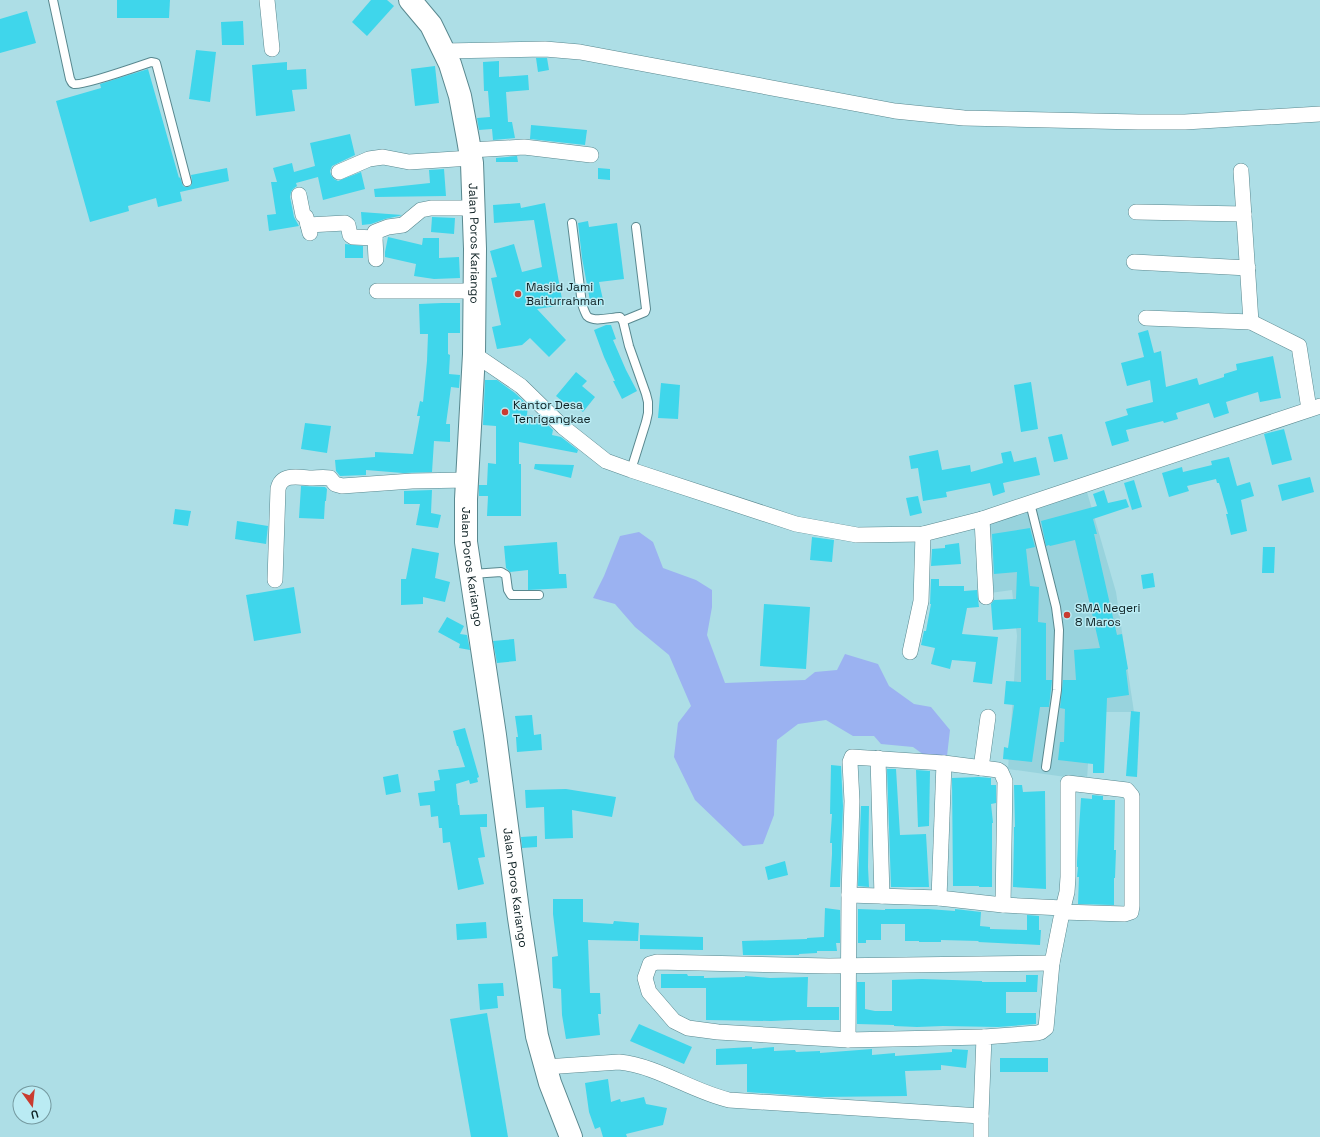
<svg xmlns="http://www.w3.org/2000/svg" width="1320" height="1137" font-family="'Space Grotesk',sans-serif">
<style>
.built{fill:#98d3dd}
.water{fill:#9bb2f1}
.building{fill:#3fd6eb}
.lines{fill:none;stroke-linecap:round;stroke-linejoin:round}
.service-casing{stroke:#59888f;stroke-width:10}
.minor-casing{stroke:#59888f;stroke-width:16}
.secondary-casing{stroke:#59888f;stroke-width:24}
.service{stroke:#fff;stroke-width:8}
.minor{stroke:#fff;stroke-width:15}
.secondary{stroke:#fff;stroke-width:22}
.poi-dot{fill:#c93c31;stroke:#baebf3;stroke-width:1.5}
.labels{text-anchor:middle;stroke-width:3;stroke-linejoin:round;paint-order:stroke}
.street-label{font-size:12px;fill:#0d2023;stroke:#baebf3}
.poi-label{font-size:12px;fill:#0d2023;stroke:#baebf3;text-anchor:start}
</style>
<rect width="100%" height="100%" fill="#addee6"/>
<path class="built" d="M 1087,492 L 1116,592 L 1134,712 L 1091,712 L 1087,780 L 1008,769 L 1017,636 L 1012,590 L 990,593 L 987,522 Z"/>
<path class="water" d="M 639,532 L 653,542 L 663,568 L 696,580 L 712,590 L 712,607 L 707,635 L 725,683 L 805,680 L 815,672 L 837,670 L 845,654 L 878,664 L 889,686 L 914,704 L 931,707 L 950,730 L 947,756 L 924,755 L 913,747 L 881,744 L 874,736 L 853,736 L 826,720 L 798,724 L 777,740 L 774,815 L 763,844 L 743,846 L 695,800 L 674,757 L 678,723 L 691,706 L 669,655 L 635,627 L 615,604 L 593,598 L 604,576 L 620,536 Z"/>
<g class="building">
<path d="M 117,0 L 170,0 L 169,18 L 117,18 Z"/>
<path d="M 371,0 L 387,0 L 394,6 L 367,36 L 352,22 Z"/>
<path d="M 27,11 L 36,43 L 0,53 L 0,19 Z"/>
<path d="M 243,21 L 244,45 L 222,45 L 221,22 Z"/>
<path d="M 196,50 L 216,52 L 210,102 L 189,99 Z"/>
<path d="M 536,58 L 547,58 L 549,70 L 538,72 Z"/>
<path d="M 499,61 L 499,77 L 528,75 L 529,90 L 506,92 L 508,122 L 512,122 L 515,138 L 493,140 L 492,129 L 479,130 L 477,118 L 490,117 L 488,91 L 484,91 L 483,62 Z"/>
<path d="M 287,62 L 287,70 L 306,69 L 307,89 L 292,90 L 295,111 L 256,116 L 252,65 Z"/>
<path d="M 435,66 L 439,103 L 415,106 L 411,69 Z"/>
<path d="M 148,69 L 179,178 L 180,177 L 183,186 L 186,187 L 191,186 L 192,181 L 191,175 L 227,168 L 229,181 L 180,192 L 182,201 L 158,207 L 156,198 L 128,206 L 129,211 L 90,222 L 56,101 L 101,88 L 100,84 Z"/>
<path d="M 531,125 L 587,130 L 585,145 L 530,139 Z"/>
<path d="M 350,134 L 355,155 L 332,166 L 330,171 L 331,175 L 334,179 L 338,181 L 361,172 L 365,189 L 323,200 L 318,177 L 296,183 L 297,186 L 293,189 L 291,192 L 290,197 L 294,217 L 299,226 L 269,231 L 267,215 L 276,214 L 271,182 L 277,182 L 273,168 L 292,163 L 294,172 L 315,166 L 310,143 Z"/>
<path d="M 517,156 L 518,162 L 496,162 L 496,158 Z"/>
<path d="M 598,168 L 610,169 L 610,180 L 598,179 Z"/>
<path d="M 444,169 L 446,196 L 375,197 L 374,189 L 430,183 L 429,170 Z"/>
<path d="M 520,203 L 521,208 L 545,203 L 563,305 L 537,309 L 566,340 L 549,357 L 530,338 L 522,345 L 497,349 L 492,327 L 501,325 L 491,278 L 497,277 L 490,251 L 514,244 L 522,272 L 542,267 L 534,220 L 494,223 L 493,205 Z"/>
<path d="M 361,212 L 402,215 L 399,216 L 385,219 L 371,224 L 362,225 Z"/>
<path d="M 432,217 L 455,218 L 454,234 L 431,232 Z"/>
<path d="M 588,221 L 589,227 L 617,223 L 624,279 L 599,282 L 604,304 L 591,306 L 582,258 L 578,223 Z"/>
<path d="M 388,237 L 422,245 L 423,238 L 439,238 L 439,258 L 459,257 L 460,278 L 434,279 L 414,276 L 416,264 L 385,257 L 385,252 Z"/>
<path d="M 345,244 L 363,246 L 363,258 L 345,258 Z"/>
<path d="M 442,303 L 460,303 L 460,333 L 448,333 L 448,354 L 450,355 L 449,374 L 460,375 L 459,388 L 451,387 L 446,424 L 450,424 L 450,442 L 434,441 L 432,472 L 403,473 L 366,470 L 366,475 L 340,476 L 336,471 L 335,460 L 375,457 L 375,452 L 413,454 L 420,416 L 417,416 L 420,401 L 423,402 L 427,361 L 428,334 L 420,334 L 419,304 Z"/>
<path d="M 606,325 L 611,325 L 616,339 L 613,340 L 626,370 L 637,391 L 622,399 L 613,381 L 615,381 L 604,357 L 594,330 Z"/>
<path d="M 1148,330 L 1154,353 L 1161,351 L 1166,387 L 1197,378 L 1199,385 L 1224,377 L 1224,374 L 1237,370 L 1236,364 L 1273,356 L 1281,398 L 1260,402 L 1258,392 L 1226,402 L 1229,413 L 1214,418 L 1209,403 L 1176,413 L 1178,419 L 1164,423 L 1163,421 L 1126,430 L 1129,441 L 1112,446 L 1105,422 L 1128,415 L 1126,409 L 1153,402 L 1150,380 L 1127,386 L 1121,363 L 1144,357 L 1138,333 Z"/>
<path d="M 576,372 L 587,381 L 582,386 L 595,397 L 583,412 L 570,402 L 567,405 L 556,396 Z"/>
<path d="M 485,380 L 497,380 L 515,393 L 528,405 L 527,415 L 540,417 L 553,430 L 552,435 L 561,437 L 578,450 L 577,453 L 519,442 L 519,464 L 521,464 L 521,516 L 487,516 L 488,496 L 479,496 L 479,485 L 487,485 L 488,463 L 496,464 L 496,426 L 483,425 Z"/>
<path d="M 1031,382 L 1038,429 L 1021,432 L 1014,385 Z"/>
<path d="M 661,383 L 680,385 L 678,419 L 658,418 Z"/>
<path d="M 305,423 L 331,426 L 327,453 L 301,449 Z"/>
<path d="M 1284,429 L 1292,460 L 1272,465 L 1264,434 Z"/>
<path d="M 1062,434 L 1068,459 L 1054,462 L 1048,437 Z"/>
<path d="M 938,450 L 942,470 L 970,465 L 971,472 L 1003,463 L 1001,453 L 1011,451 L 1014,462 L 1036,457 L 1040,475 L 1003,483 L 1005,492 L 993,496 L 990,483 L 946,492 L 947,497 L 923,501 L 918,468 L 911,469 L 909,456 Z"/>
<path d="M 1229,457 L 1237,486 L 1250,482 L 1254,496 L 1241,500 L 1247,531 L 1231,535 L 1226,514 L 1228,514 L 1219,483 L 1217,483 L 1216,479 L 1187,486 L 1189,491 L 1169,497 L 1162,473 L 1182,467 L 1183,472 L 1212,465 L 1211,461 Z"/>
<path d="M 535,464 L 574,465 L 571,478 L 534,469 Z"/>
<path d="M 1310,477 L 1314,492 L 1282,501 L 1278,485 Z"/>
<path d="M 1134,480 L 1142,507 L 1132,510 L 1124,483 Z"/>
<path d="M 301,486 L 325,487 L 327,489 L 326,501 L 325,501 L 324,519 L 299,518 Z"/>
<path d="M 432,490 L 431,513 L 441,515 L 438,528 L 416,525 L 420,504 L 404,504 L 404,491 Z"/>
<path d="M 1104,490 L 1108,503 L 1126,499 L 1129,507 L 1093,519 L 1097,534 L 1094,534 L 1117,635 L 1122,634 L 1128,669 L 1126,670 L 1129,695 L 1107,698 L 1104,773 L 1093,773 L 1093,764 L 1058,760 L 1060,742 L 1064,742 L 1065,709 L 1060,708 L 1063,680 L 1076,680 L 1074,650 L 1100,648 L 1075,540 L 1050,546 L 1049,545 L 1046,546 L 1041,521 L 1097,506 L 1093,494 Z"/>
<path d="M 918,496 L 922,513 L 910,516 L 906,498 Z"/>
<path d="M 175,509 L 191,511 L 188,526 L 173,524 Z"/>
<path d="M 237,521 L 268,526 L 266,544 L 235,539 Z"/>
<path d="M 1030,528 L 1035,547 L 1026,549 L 1030,586 L 1039,587 L 1038,622 L 1046,623 L 1046,680 L 1052,680 L 1049,707 L 1040,707 L 1032,762 L 1003,759 L 1004,747 L 1008,748 L 1014,705 L 1004,704 L 1006,681 L 1021,682 L 1021,628 L 993,630 L 991,604 L 994,600 L 1016,599 L 1017,572 L 994,574 L 992,534 Z"/>
<path d="M 812,537 L 834,540 L 832,562 L 810,560 Z"/>
<path d="M 557,542 L 559,574 L 566,574 L 567,588 L 528,590 L 528,570 L 510,572 L 506,568 L 504,546 Z"/>
<path d="M 959,543 L 961,564 L 931,566 L 932,549 L 945,548 L 945,545 Z"/>
<path d="M 1263,547 L 1275,547 L 1274,573 L 1262,573 Z"/>
<path d="M 412,548 L 439,553 L 435,578 L 450,582 L 445,602 L 423,597 L 423,604 L 401,605 L 401,579 L 406,579 Z"/>
<path d="M 1153,573 L 1155,587 L 1143,589 L 1141,575 Z"/>
<path d="M 931,579 L 939,579 L 939,586 L 964,586 L 964,591 L 977,590 L 979,607 L 967,608 L 962,634 L 998,637 L 992,684 L 973,682 L 976,662 L 952,660 L 950,669 L 931,664 L 935,648 L 921,645 L 924,631 L 926,631 L 931,604 L 930,604 Z"/>
<path d="M 294,587 L 301,633 L 254,641 L 246,595 Z"/>
<path d="M 764,604 L 810,607 L 806,669 L 760,666 Z"/>
<path d="M 447,617 L 464,626 L 460,634 L 467,635 L 470,650 L 459,648 L 460,644 L 438,632 Z"/>
<path d="M 514,639 L 516,661 L 497,663 L 493,641 Z"/>
<path d="M 1131,711 L 1140,712 L 1137,777 L 1126,776 Z"/>
<path d="M 532,715 L 534,735 L 541,734 L 542,750 L 517,752 L 516,737 L 518,737 L 515,716 Z"/>
<path d="M 465,728 L 479,777 L 477,778 L 478,782 L 470,784 L 469,780 L 456,784 L 458,805 L 459,805 L 460,815 L 487,814 L 487,827 L 480,827 L 485,857 L 478,858 L 484,884 L 458,890 L 450,842 L 443,843 L 442,828 L 439,828 L 438,816 L 431,817 L 430,805 L 420,806 L 418,793 L 435,791 L 434,781 L 440,780 L 438,770 L 465,767 L 458,746 L 457,746 L 453,731 Z"/>
<path d="M 831,765 L 841,766 L 843,806 L 840,887 L 830,887 L 832,854 L 832,843 L 830,843 L 832,814 L 830,814 Z"/>
<path d="M 887,769 L 896,769 L 900,835 L 926,834 L 929,887 L 891,887 Z"/>
<path d="M 916,770 L 930,771 L 929,826 L 918,827 Z"/>
<path d="M 398,774 L 401,792 L 386,795 L 383,777 Z"/>
<path d="M 979,777 L 991,778 L 991,785 L 996,785 L 996,803 L 991,804 L 993,823 L 992,823 L 992,887 L 979,887 L 979,886 L 953,886 L 952,778 Z"/>
<path d="M 1014,785 L 1022,785 L 1023,792 L 1045,791 L 1046,889 L 1013,887 L 1014,838 L 1014,827 L 1015,827 Z"/>
<path d="M 566,789 L 616,797 L 612,817 L 572,810 L 573,838 L 545,839 L 544,807 L 526,808 L 525,790 Z"/>
<path d="M 1092,795 L 1103,796 L 1103,800 L 1115,800 L 1114,850 L 1116,850 L 1115,878 L 1114,878 L 1114,905 L 1078,904 L 1079,877 L 1077,877 L 1078,867 L 1077,867 L 1077,862 L 1081,798 L 1092,799 Z"/>
<path d="M 861,806 L 869,806 L 868,867 L 869,887 L 858,886 Z"/>
<path d="M 537,836 L 537,847 L 522,848 L 521,837 Z"/>
<path d="M 785,861 L 788,875 L 768,880 L 765,867 Z"/>
<path d="M 553,899 L 583,899 L 583,922 L 613,924 L 614,921 L 639,923 L 638,941 L 588,940 L 590,993 L 600,993 L 601,1014 L 598,1014 L 600,1035 L 566,1039 L 562,1015 L 561,989 L 553,988 L 552,957 L 558,956 L 553,914 Z"/>
<path d="M 825,908 L 840,910 L 840,943 L 836,943 L 837,951 L 817,951 L 817,953 L 799,954 L 799,955 L 743,955 L 742,941 L 807,939 L 807,938 L 824,937 Z"/>
<path d="M 858,909 L 885,910 L 885,909 L 928,909 L 955,911 L 955,909 L 981,912 L 980,926 L 990,927 L 990,929 L 1027,930 L 1027,915 L 1039,916 L 1039,930 L 1041,930 L 1040,945 L 978,942 L 979,941 L 941,940 L 941,942 L 919,942 L 919,941 L 905,941 L 905,924 L 881,924 L 881,940 L 866,940 L 866,943 L 858,943 Z"/>
<path d="M 486,922 L 487,938 L 457,940 L 456,924 Z"/>
<path d="M 640,935 L 703,937 L 703,950 L 640,949 Z"/>
<path d="M 661,974 L 687,974 L 688,976 L 704,976 L 704,978 L 745,977 L 745,976 L 770,978 L 808,977 L 807,1007 L 839,1007 L 839,1020 L 794,1020 L 771,1021 L 706,1020 L 706,988 L 661,988 Z"/>
<path d="M 1026,975 L 1038,975 L 1037,992 L 1006,992 L 1006,1013 L 1036,1013 L 1036,1024 L 998,1027 L 943,1026 L 917,1027 L 894,1026 L 894,1025 L 857,1024 L 857,982 L 865,982 L 865,1009 L 875,1011 L 892,1011 L 892,980 L 922,979 L 982,981 L 982,982 L 1026,982 Z"/>
<path d="M 503,983 L 504,996 L 497,996 L 498,1008 L 480,1010 L 478,984 Z"/>
<path d="M 487,1013 L 508,1137 L 471,1137 L 450,1019 Z"/>
<path d="M 639,1024 L 692,1047 L 684,1064 L 630,1041 Z"/>
<path d="M 752,1047 L 752,1049 L 774,1047 L 774,1051 L 795,1050 L 796,1052 L 820,1051 L 820,1053 L 872,1049 L 872,1055 L 895,1053 L 895,1056 L 952,1052 L 952,1049 L 968,1050 L 966,1068 L 941,1065 L 941,1070 L 905,1071 L 907,1096 L 821,1097 L 747,1092 L 747,1064 L 716,1065 L 716,1049 Z"/>
<rect x="1000" y="1058" width="48" height="14"/>
<path d="M 608,1079 L 611,1102 L 620,1099 L 621,1102 L 644,1097 L 646,1104 L 667,1108 L 663,1125 L 626,1134 L 627,1137 L 603,1137 L 600,1127 L 595,1129 L 589,1112 L 585,1083 Z"/>
</g>
<g class="lines">
<defs>
<g id="service">
<path d="M 53,0 L 70,79 C 72,82 71,83 74,84 C 82,86 139,66 151,62 L 156,63 L 187,182"/>
<path d="M 572,223 L 582,304 C 583,307 585,313 587,316 C 594,323 611,317 620,317 L 623,321 L 629,346 L 646,394 L 648,402 L 648,413 L 646,422 L 631,470"/>
<path d="M 623,321 L 645,312 L 646,309 L 636,227"/>
<path d="M 1030,503 L 1056,607 L 1059,630 L 1057,690 L 1046,767"/>
<path d="M 472,574 L 501,572 L 506,575 L 508,590 L 511,595 L 539,595"/>
</g>
<g id="minor">
<path d="M 267,0 L 272,49"/>
<path d="M 444,51 L 545,49 L 580,52 L 895,111 L 964,118 L 1138,122 L 1185,122 L 1320,114"/>
<path d="M 470,150 L 524,147 L 591,155"/>
<path d="M 1241,171 L 1251,322"/>
<path d="M 339,172 L 369,159 L 383,157 L 409,162 L 471,158"/>
<path d="M 299,195 L 303,215 L 306,217 L 310,233"/>
<path d="M 1136,212 L 1244,214"/>
<path d="M 308,225 L 345,223 L 348,225 L 350,235 L 353,237 L 375,238"/>
<path d="M 376,259 L 375,238 L 375,232 L 388,227 L 403,225 L 421,210 L 431,208 L 474,208"/>
<path d="M 1134,262 L 1248,268"/>
<path d="M 377,291 L 475,291"/>
<path d="M 1146,318 L 1251,322 L 1299,346 L 1309,409"/>
<path d="M 474,354 L 521,386 L 563,427 L 606,461 L 631,470 L 796,524 L 857,535 L 923,534 L 982,519 L 1320,406"/>
<path d="M 982,519 L 986,597"/>
<path d="M 275,580 L 278,489 C 281,473 299,477 310,478 C 317,478 323,477 330,478 L 335,484 L 342,486 L 412,481 L 467,480"/>
<path d="M 910,652 L 921,601 L 923,534"/>
<path d="M 878,758 L 882,896"/>
<path d="M 981,768 L 988,717"/>
<path d="M 939,898 L 944,763"/>
<path d="M 1062,912 L 1125,914 L 1131,912 L 1132,906 L 1132,796 L 1127,790 L 1068,783 L 1068,877 L 1067,892 L 1063,908"/>
<path d="M 984,1037 L 848,1040 L 849,895 L 852,801 L 850,762 L 852,757 L 944,763 L 998,770 L 1001,772 L 1005,781 L 1003,905"/>
<path d="M 848,1040 L 718,1032 L 688,1028 L 674,1021 L 649,992 L 645,978 L 650,964 L 657,962 L 829,966 L 1052,963"/>
<path d="M 545,1067 L 619,1062 C 658,1066 691,1091 729,1100 L 981,1116 L 984,1037 L 1037,1033 L 1041,1032 L 1046,1028 L 1052,963 L 1063,908 L 1003,905 L 939,898 L 849,895"/>
<path d="M 981,1116 L 981,1137"/>
</g>
<g id="secondary">
<path id="s1" d="M 410,0 L 431,25 L 450,64 L 460,96 L 468,139 L 472,163 L 475,249 L 474,354 L 466,499 L 466,542 L 495,735 L 519,918 L 537,1036 L 550,1083 L 571,1137"/>
</g>
</defs>
<use href="#service" class="service-casing"/>
<use href="#minor" class="minor-casing"/>
<use href="#secondary" class="secondary-casing"/>
<use href="#service" class="service"/>
<use href="#minor" class="minor"/>
<use href="#secondary" class="secondary"/>
</g>
<g class="poi-dot">
<circle cx="518" cy="294" r="4"/>
<circle cx="505" cy="412" r="4"/>
<circle cx="1067" cy="615" r="4"/>
</g>
<g class="labels">
<g class="street-label">
<text dy="4" stroke="none"><textPath href="#s1" startOffset="258">Jalan Poros Kariango</textPath></text>
<text dy="4" stroke="none"><textPath href="#s1" startOffset="582">Jalan Poros Kariango</textPath></text>
<text dy="4" stroke="none"><textPath href="#s1" startOffset="906">Jalan Poros Kariango</textPath></text>
</g>
<g class="poi-label">
<text x="526" y="291">Masjid Jami<tspan x="526" dy="14">Baiturrahman</tspan></text>
<text x="513" y="409">Kantor Desa<tspan x="513" dy="14">Tenrigangkae</tspan></text>
<text x="1075" y="612">SMA Negeri<tspan x="1075" dy="14">8 Maros</tspan></text>
</g>
</g>
<g transform="translate(32 1105) rotate(165)"><circle r="19" fill="#baebf3" stroke="#759aa0"/>
<path d="M0-3L7 15L0 10L-7 15Z" fill="#c93c31"/>
<text y="-6" font-size="11" font-weight="bold" text-anchor="middle" fill="#0d2023">U</text>
</g>
</svg>
